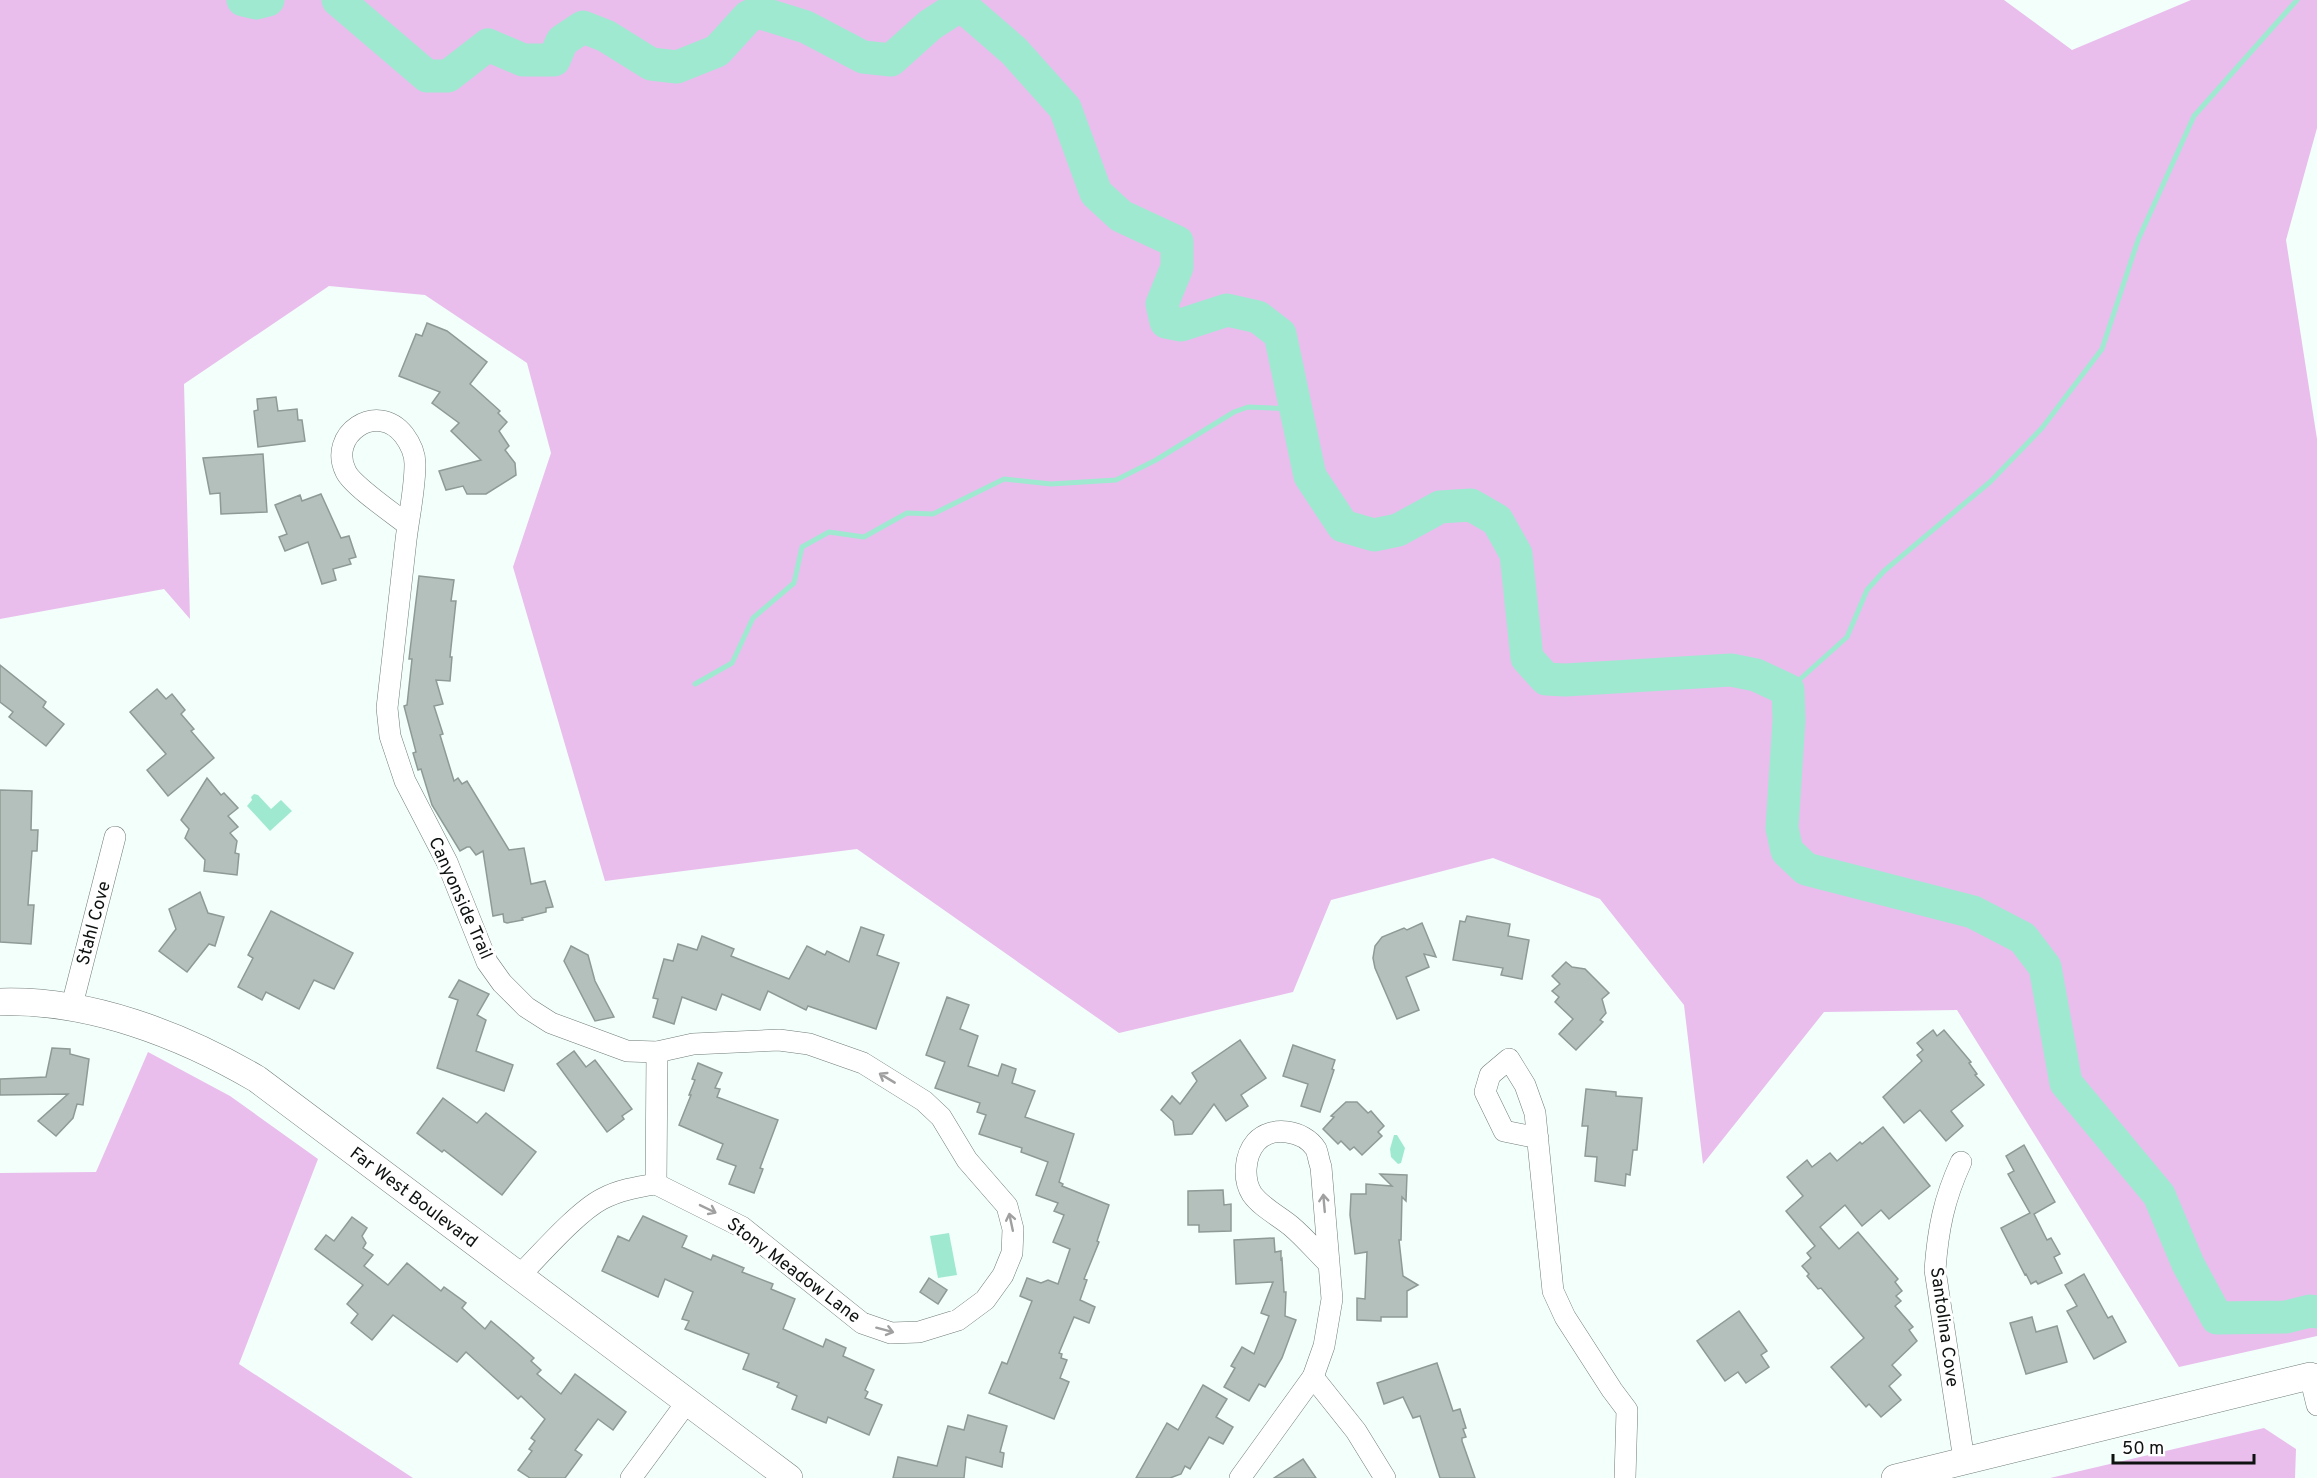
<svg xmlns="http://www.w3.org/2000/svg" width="2317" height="1478" font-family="Overpass,sans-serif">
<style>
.green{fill:#e9beed}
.water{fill:#a0e9d1}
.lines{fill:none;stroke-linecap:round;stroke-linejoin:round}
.stream{stroke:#a0e9d1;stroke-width:5}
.river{stroke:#a0e9d1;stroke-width:33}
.building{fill:#b4c0bb;stroke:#8e9a95;stroke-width:1.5}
.minor-casing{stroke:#717c78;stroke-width:22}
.tertiary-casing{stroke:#717c78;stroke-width:28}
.minor{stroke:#fff;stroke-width:21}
.tertiary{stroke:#fff;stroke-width:27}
.oneway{stroke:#9fa09f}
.labels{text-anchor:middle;stroke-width:6;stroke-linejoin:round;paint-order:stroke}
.street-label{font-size:18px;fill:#0e1210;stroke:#fff}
</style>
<rect width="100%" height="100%" fill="#f2fffa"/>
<g class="green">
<path d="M 0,0 L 2004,0 L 2072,50 L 2191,0 L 2317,0 L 2317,128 L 2286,240 L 2317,439 L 2317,1336 L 2179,1367 L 1957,1010 L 1824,1012 L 1703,1164 L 1684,1005 L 1600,899 L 1493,858 L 1331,900 L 1293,992 L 1119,1033 L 857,849 L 605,881 L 513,567 L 551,453 L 527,363 L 425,295 L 329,286 L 184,384 L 190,619 L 164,589 L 0,619 Z"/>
<path d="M 148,1052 L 230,1096 L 318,1159 L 239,1364 L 413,1478 L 0,1478 L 0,1173 L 96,1172 Z"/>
<path d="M 2264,1428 L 2296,1449 L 2295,1478 L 2050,1478 Z"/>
</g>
<g class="water">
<path d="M 254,794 L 258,795 L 271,809 L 281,800 L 292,811 L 270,831 L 247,806 L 252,800 L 251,797 Z"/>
<path d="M 1394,1135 L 1397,1135 L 1405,1148 L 1401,1163 L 1398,1164 L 1391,1157 L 1390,1149 Z"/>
<path d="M 949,1233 L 957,1275 L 938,1278 L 930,1236 Z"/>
</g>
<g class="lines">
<g class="stream">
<path d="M 344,6 L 345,0"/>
<path d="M 695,684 L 732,663 L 753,618 L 794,583 L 802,547 L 829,532 L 864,537 L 907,513 L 933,514 L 1004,479 L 1051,484 L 1116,480 L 1156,460 L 1234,412 L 1248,407 L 1296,409"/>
<path d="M 1788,690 L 1847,637 L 1867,590 L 1884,571 L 1990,482 L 2042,428 L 2102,349 L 2138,240 L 2194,116 L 2297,0"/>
</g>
<g class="river">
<path d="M 243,0 L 256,3 L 268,0"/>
<path d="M 338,0 L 427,76 L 448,76 L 488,45 L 523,60 L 554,60 L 562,41 L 583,27 L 606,36 L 651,64 L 677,67 L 717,51 L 748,17 L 758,12 L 806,27 L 863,57 L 891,60 L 930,25 L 961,5 L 1014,51 L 1065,108 L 1096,193 L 1121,216 L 1177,242 L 1177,267 L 1162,304 L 1166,322 L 1181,325 L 1227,310 L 1258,317 L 1280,334 L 1310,476 L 1343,526 L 1374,535 L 1398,530 L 1440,507 L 1471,505 L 1497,520 L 1516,554 L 1527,658 L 1546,679 L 1565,680 L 1731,670 L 1756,675 L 1788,690 L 1789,720 L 1782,828 L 1787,851 L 1806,869 L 1973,912 L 2023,938 L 2045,967 L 2066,1083 L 2159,1195 L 2188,1264 L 2217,1318 L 2286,1317 L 2310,1311 L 2317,1312"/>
</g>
</g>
<g class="building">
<path d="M 427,323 L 447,331 L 487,362 L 470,384 L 500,411 L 498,413 L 507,422 L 499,431 L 509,446 L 505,450 L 515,463 L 516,475 L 486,494 L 467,494 L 463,486 L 446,490 L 439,471 L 481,460 L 451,431 L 459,423 L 432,403 L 440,392 L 399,376 L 416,334 L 422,336 Z"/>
<path d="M 276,397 L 278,411 L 297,409 L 298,420 L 302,420 L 305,441 L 258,447 L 254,411 L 258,410 L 257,399 Z"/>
<path d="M 263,454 L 267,512 L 221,514 L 220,493 L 210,494 L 203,458 Z"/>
<path d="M 321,494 L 341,538 L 349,536 L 356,557 L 349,559 L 351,564 L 333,569 L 336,580 L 322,584 L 308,542 L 285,551 L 279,537 L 287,534 L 275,505 L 300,495 L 302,501 Z"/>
<path d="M 419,576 L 454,580 L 451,601 L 456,601 L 450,657 L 452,657 L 450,681 L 436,680 L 443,704 L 434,706 L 443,734 L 440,735 L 454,781 L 458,778 L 462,784 L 467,781 L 509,850 L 524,848 L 531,884 L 545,881 L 553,907 L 546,908 L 546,912 L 522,918 L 523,920 L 507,923 L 504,922 L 503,914 L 493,916 L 483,851 L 476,855 L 470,847 L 467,847 L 460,851 L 432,805 L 421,769 L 418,770 L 413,753 L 416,752 L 404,706 L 407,705 L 412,659 L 409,659 Z"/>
<path d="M 0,665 L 46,702 L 43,707 L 64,724 L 46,746 L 9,717 L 13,712 L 0,702 Z"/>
<path d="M 157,689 L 166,699 L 172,694 L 185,710 L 181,714 L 194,729 L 191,731 L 214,758 L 168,796 L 147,770 L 166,754 L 130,712 Z"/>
<path d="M 207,778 L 221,795 L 224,793 L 238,808 L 228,816 L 238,827 L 230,833 L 237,841 L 235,853 L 239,854 L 237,875 L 204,871 L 205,860 L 185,838 L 189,829 L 181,820 Z"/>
<path d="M 0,790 L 32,791 L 31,830 L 38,830 L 37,851 L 32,851 L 28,905 L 34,905 L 31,944 L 0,942 Z"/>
<path d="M 200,892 L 208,913 L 224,917 L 215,946 L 209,944 L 187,972 L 159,951 L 176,929 L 169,909 Z"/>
<path d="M 271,911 L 353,953 L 334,989 L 314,980 L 299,1009 L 266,992 L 262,1000 L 238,987 L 253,958 L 248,955 Z"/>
<path d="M 1467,916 L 1510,924 L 1508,936 L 1529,940 L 1522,979 L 1501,975 L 1503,968 L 1453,960 L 1460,921 L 1465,922 Z"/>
<path d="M 1422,923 L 1436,957 L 1424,954 L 1429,967 L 1406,977 L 1419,1010 L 1397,1019 L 1375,968 L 1373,958 L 1375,946 L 1382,937 L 1404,928 L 1407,930 Z"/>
<path d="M 861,927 L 884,935 L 877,955 L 899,963 L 876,1029 L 808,1006 L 806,1010 L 768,991 L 760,1010 L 722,994 L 716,1010 L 682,997 L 674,1024 L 653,1017 L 658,999 L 653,998 L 664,959 L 673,961 L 678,944 L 697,950 L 702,936 L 734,949 L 731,956 L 789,979 L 807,946 L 825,955 L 827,951 L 849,962 Z"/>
<path d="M 571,946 L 588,955 L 595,981 L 614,1017 L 595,1021 L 564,961 Z"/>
<path d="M 1566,962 L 1572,967 L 1585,969 L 1609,993 L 1602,999 L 1606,1013 L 1600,1020 L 1603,1022 L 1576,1050 L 1559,1034 L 1573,1019 L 1555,1002 L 1559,997 L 1552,991 L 1560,984 L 1552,976 Z"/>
<path d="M 459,980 L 489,994 L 477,1015 L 486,1020 L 476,1051 L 513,1065 L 504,1091 L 437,1068 L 458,1000 L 449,997 Z"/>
<path d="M 947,997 L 969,1005 L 960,1029 L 978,1036 L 968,1066 L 998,1076 L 1002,1064 L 1016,1069 L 1012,1083 L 1035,1091 L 1025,1117 L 1074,1134 L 1059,1182 L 1063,1184 L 1062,1186 L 1109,1205 L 1097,1241 L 1099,1242 L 1084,1279 L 1087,1280 L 1080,1300 L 1095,1307 L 1089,1323 L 1074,1317 L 1059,1353 L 1062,1354 L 1061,1358 L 1067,1360 L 1060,1378 L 1069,1382 L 1054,1419 L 989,1393 L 1002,1362 L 1007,1364 L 1032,1301 L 1020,1296 L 1027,1278 L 1041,1283 L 1048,1280 L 1058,1284 L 1070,1249 L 1053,1242 L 1064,1215 L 1054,1211 L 1058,1203 L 1036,1195 L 1048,1162 L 1021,1152 L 1022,1148 L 979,1134 L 986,1115 L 977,1112 L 980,1103 L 935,1088 L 945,1062 L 926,1055 Z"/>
<path d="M 1933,1030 L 1937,1036 L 1944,1030 L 1971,1062 L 1969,1063 L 1977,1074 L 1975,1075 L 1984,1085 L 1951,1111 L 1963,1126 L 1946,1141 L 1920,1110 L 1904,1123 L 1883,1097 L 1922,1061 L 1917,1055 L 1923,1050 L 1917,1043 Z"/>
<path d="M 1240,1040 L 1266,1078 L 1241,1095 L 1248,1106 L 1226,1121 L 1214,1104 L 1192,1134 L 1175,1135 L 1173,1121 L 1161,1110 L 1172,1096 L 1180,1104 L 1197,1081 L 1192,1073 Z"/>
<path d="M 1293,1045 L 1335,1060 L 1332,1069 L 1334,1070 L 1320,1112 L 1301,1106 L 1308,1084 L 1283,1076 Z"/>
<path d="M 52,1048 L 70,1049 L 70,1054 L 89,1059 L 83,1105 L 77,1104 L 73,1118 L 56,1136 L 38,1121 L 68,1094 L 0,1095 L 0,1079 L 46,1077 Z"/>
<path d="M 574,1051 L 586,1067 L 595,1060 L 632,1109 L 622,1116 L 624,1119 L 607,1132 L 557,1064 Z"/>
<path d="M 698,1063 L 722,1073 L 715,1088 L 720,1089 L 717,1097 L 778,1120 L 760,1168 L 763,1169 L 754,1193 L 729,1184 L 736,1166 L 717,1159 L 723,1144 L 679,1125 L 691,1095 L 689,1095 L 695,1080 L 692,1079 Z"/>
<path d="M 1586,1089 L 1616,1092 L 1616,1096 L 1642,1098 L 1637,1150 L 1633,1150 L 1630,1175 L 1626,1174 L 1625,1186 L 1595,1181 L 1597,1157 L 1585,1156 L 1588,1126 L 1582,1126 Z"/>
<path d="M 443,1098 L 477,1123 L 486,1113 L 536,1152 L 502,1195 L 444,1150 L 442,1152 L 417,1133 Z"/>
<path d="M 1346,1102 L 1357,1102 L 1368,1113 L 1371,1111 L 1384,1126 L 1378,1132 L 1382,1136 L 1362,1155 L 1354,1147 L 1350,1150 L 1341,1141 L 1338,1144 L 1323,1129 L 1334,1117 L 1331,1116 Z"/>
<path d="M 1883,1127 L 1930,1186 L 1889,1219 L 1881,1210 L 1862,1226 L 1845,1205 L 1820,1227 L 1839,1249 L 1858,1232 L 1898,1279 L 1895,1282 L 1902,1291 L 1896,1296 L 1901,1301 L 1895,1306 L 1913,1327 L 1909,1330 L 1917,1341 L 1892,1365 L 1901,1375 L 1889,1386 L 1901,1400 L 1881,1417 L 1869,1404 L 1866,1407 L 1831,1367 L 1864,1338 L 1821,1288 L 1818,1289 L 1807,1276 L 1809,1274 L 1802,1266 L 1811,1258 L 1807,1253 L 1815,1246 L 1786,1211 L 1803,1196 L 1787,1177 L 1807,1160 L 1812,1167 L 1830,1153 L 1837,1161 L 1860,1142 L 1862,1144 Z"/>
<path d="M 2024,1145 L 2055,1202 L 2034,1214 L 2047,1240 L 2051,1238 L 2060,1254 L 2054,1257 L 2062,1273 L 2038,1284 L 2036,1281 L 2031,1284 L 2026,1274 L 2025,1275 L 2001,1228 L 2030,1213 L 2008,1174 L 2014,1171 L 2006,1156 Z"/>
<path d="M 1380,1174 L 1407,1175 L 1406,1201 L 1402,1197 L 1401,1240 L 1399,1240 L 1403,1276 L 1418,1285 L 1407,1291 L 1407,1317 L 1381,1317 L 1381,1321 L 1357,1320 L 1357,1298 L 1365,1299 L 1367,1252 L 1355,1254 L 1350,1215 L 1351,1194 L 1366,1194 L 1366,1184 L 1392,1186 Z"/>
<path d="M 1223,1190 L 1224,1205 L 1231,1204 L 1231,1231 L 1199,1232 L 1199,1225 L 1188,1225 L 1188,1191 Z"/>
<path d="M 643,1216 L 687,1236 L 682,1247 L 711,1260 L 713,1255 L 744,1268 L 742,1272 L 773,1284 L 771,1289 L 795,1299 L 783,1329 L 823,1347 L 826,1339 L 846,1348 L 843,1356 L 874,1370 L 865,1390 L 868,1392 L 865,1398 L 882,1405 L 869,1435 L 828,1417 L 826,1423 L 792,1409 L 797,1396 L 777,1387 L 779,1383 L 743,1369 L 749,1354 L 685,1329 L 689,1321 L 682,1319 L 693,1292 L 665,1279 L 658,1297 L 602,1271 L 618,1236 L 629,1241 Z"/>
<path d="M 352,1217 L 367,1228 L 362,1236 L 366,1243 L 363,1248 L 373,1255 L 364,1266 L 388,1285 L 407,1263 L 441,1291 L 444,1287 L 466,1303 L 462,1308 L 485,1329 L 491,1321 L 517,1343 L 534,1358 L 531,1361 L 541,1370 L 537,1374 L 561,1394 L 575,1374 L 626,1412 L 613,1430 L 598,1419 L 575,1450 L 582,1455 L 565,1478 L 530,1478 L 518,1470 L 532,1451 L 529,1449 L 535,1441 L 531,1438 L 545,1419 L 521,1396 L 518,1399 L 466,1352 L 457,1362 L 393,1315 L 372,1340 L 351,1323 L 358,1314 L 347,1304 L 363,1285 L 315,1249 L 326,1235 L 334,1241 Z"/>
<path d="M 1274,1238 L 1275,1252 L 1281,1251 L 1281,1261 L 1282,1259 L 1284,1292 L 1286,1292 L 1285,1316 L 1296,1320 L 1282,1358 L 1265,1387 L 1259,1384 L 1249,1401 L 1224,1387 L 1235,1368 L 1231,1366 L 1242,1347 L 1254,1354 L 1269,1316 L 1261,1313 L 1273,1282 L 1236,1284 L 1234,1240 Z"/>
<path d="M 2084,1274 L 2108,1318 L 2112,1316 L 2126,1342 L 2094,1359 L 2067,1311 L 2077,1306 L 2065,1285 Z"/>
<path d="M 929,1278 L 947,1290 L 938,1304 L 920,1292 Z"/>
<path d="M 1739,1311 L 1767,1351 L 1761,1355 L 1769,1367 L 1746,1383 L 1738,1372 L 1725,1381 L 1697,1341 Z"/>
<path d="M 2032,1317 L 2036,1332 L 2057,1326 L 2067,1362 L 2026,1374 L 2010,1323 Z"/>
<path d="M 1437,1363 L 1453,1411 L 1460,1409 L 1466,1428 L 1463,1429 L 1466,1437 L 1462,1438 L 1462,1441 L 1475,1478 L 1440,1478 L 1420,1416 L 1413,1418 L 1403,1397 L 1384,1404 L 1377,1383 Z"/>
<path d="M 1203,1385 L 1227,1399 L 1216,1417 L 1233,1427 L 1223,1444 L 1209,1437 L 1190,1469 L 1185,1466 L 1181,1474 L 1170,1478 L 1136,1478 L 1167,1423 L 1178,1430 Z"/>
<path d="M 968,1415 L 1007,1426 L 1000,1452 L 1004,1453 L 1002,1467 L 966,1457 L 964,1478 L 893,1478 L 898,1457 L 937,1466 L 948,1426 L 964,1430 Z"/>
<path d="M 1303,1459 L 1316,1478 L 1274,1478 Z"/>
</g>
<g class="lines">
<defs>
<g id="minor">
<path d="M 408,525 C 394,514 353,486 346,472 C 327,435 377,400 404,435 C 410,443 415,453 415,464 C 415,489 409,515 406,540 C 400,596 393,652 387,708 L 390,736 L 405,781 L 447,862 L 487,962 L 502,983 L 526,1007 L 551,1023 L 627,1051 L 657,1052 L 693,1044 L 779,1040 L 809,1044 L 863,1063 L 924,1101 L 941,1117 L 967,1160 L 1007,1206 L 1013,1229 L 1012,1253 L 1003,1275 L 985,1300 L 958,1320 L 919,1332 L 891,1333 L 862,1323 L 742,1227 L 656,1184"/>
<path d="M 71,1009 L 115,837"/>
<path d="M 1538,1138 L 1504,1131 L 1485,1092 L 1490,1075 L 1509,1059 L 1525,1085 L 1535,1113 L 1553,1291 L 1565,1317 L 1612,1390 L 1627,1410 L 1625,1478"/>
<path d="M 1961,1162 C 1944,1199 1938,1229 1935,1270 L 1964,1460"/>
<path d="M 656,1184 L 657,1052"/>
<path d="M 519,1276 C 540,1255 577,1212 602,1199 C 619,1190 637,1187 656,1184"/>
<path d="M 2317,1374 L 2310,1376 L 2317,1405"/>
<path d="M 1313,1377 L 1356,1431 L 1385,1478"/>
<path d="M 631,1478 L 687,1402"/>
<path d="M 1240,1478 L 1313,1377 L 1324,1346 L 1332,1299 L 1321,1167 C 1319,1162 1318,1154 1316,1149 C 1304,1130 1271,1125 1256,1142 C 1244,1156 1243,1180 1252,1194 C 1261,1207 1279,1216 1291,1226 C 1304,1237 1315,1250 1327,1262"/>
</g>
<g id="tertiary">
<path d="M 0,1002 C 89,999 182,1035 257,1079 L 789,1478"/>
<path d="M 1895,1478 L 2310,1376"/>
</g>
</defs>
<use href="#minor" class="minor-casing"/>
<use href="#tertiary" class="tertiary-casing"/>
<use href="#minor" class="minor"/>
<use href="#tertiary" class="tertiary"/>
</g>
<defs><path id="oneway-shaft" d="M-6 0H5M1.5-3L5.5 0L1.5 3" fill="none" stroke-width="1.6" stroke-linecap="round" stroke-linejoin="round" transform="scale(1.5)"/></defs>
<g class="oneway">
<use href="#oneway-shaft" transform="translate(887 1078) rotate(-149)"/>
<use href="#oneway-shaft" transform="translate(1324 1203) rotate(-95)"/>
<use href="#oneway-shaft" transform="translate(708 1209) rotate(26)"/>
<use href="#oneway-shaft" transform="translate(1011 1222) rotate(-102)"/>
<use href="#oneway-shaft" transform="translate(885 1330) rotate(15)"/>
</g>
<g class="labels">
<g class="street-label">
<text transform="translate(461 898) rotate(66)" y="6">Canyonside Trail</text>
<text transform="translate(93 923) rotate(-75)" y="6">Stahl Cove</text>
<text transform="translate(414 1197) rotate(37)" y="6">Far West Boulevard</text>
<text transform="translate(794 1270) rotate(37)" y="6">Stony Meadow Lane</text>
<text transform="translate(1945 1327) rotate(82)" y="6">Santolina Cove</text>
</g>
</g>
<path d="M2113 1454v9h141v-9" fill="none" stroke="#0e1210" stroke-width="3"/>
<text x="2122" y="1454" font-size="18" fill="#0e1210" stroke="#ffffff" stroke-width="4.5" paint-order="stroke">50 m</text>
</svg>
